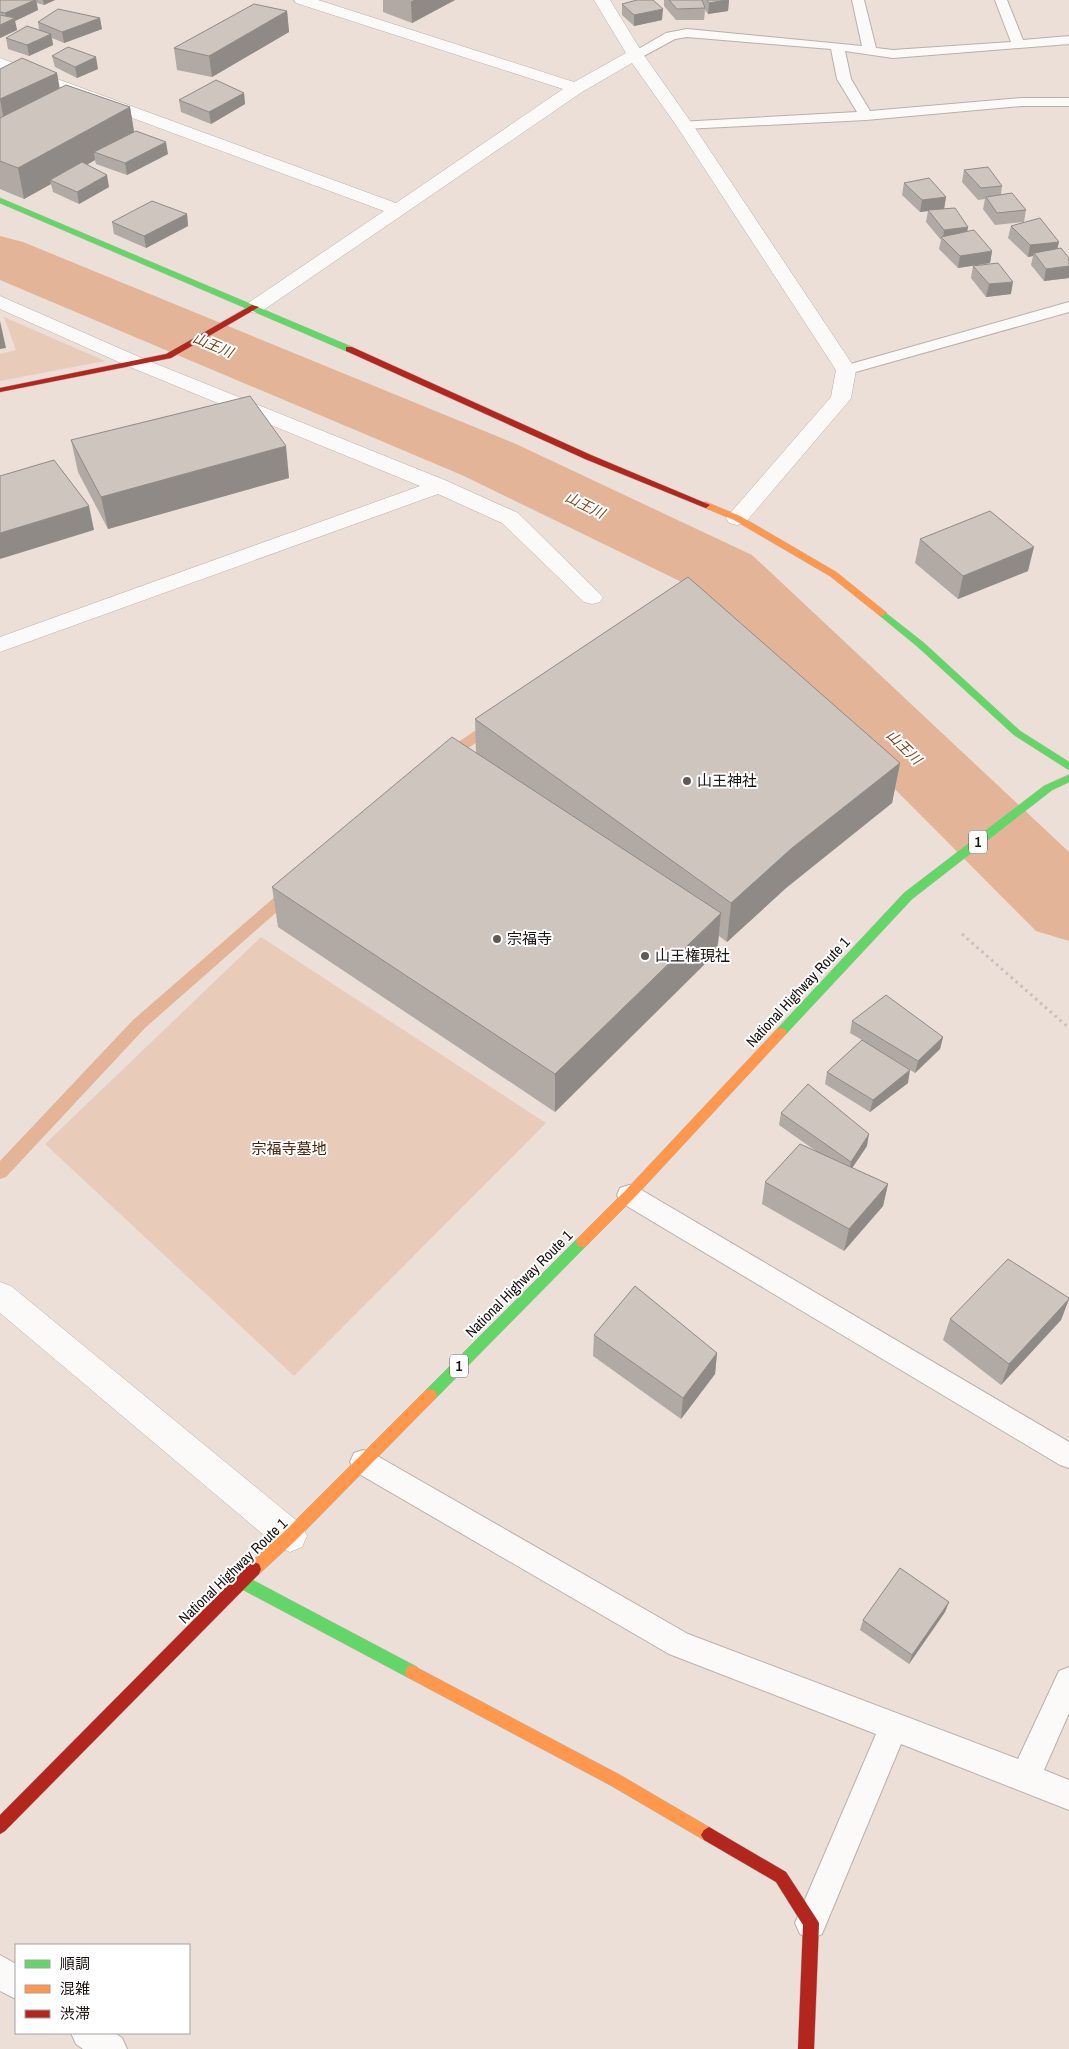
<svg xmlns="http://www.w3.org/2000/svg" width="1069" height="2049" font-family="'Archivo Narrow','Noto Sans JP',sans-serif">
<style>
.green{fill:#e9cbb9}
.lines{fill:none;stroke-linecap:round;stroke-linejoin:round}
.stream{fill:#e3b498;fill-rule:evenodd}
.river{fill:#e3b498;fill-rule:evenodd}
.lane-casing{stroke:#b9b0aa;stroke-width:2}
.street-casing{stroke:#b9b0aa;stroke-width:1}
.fast-casing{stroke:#b9b0aa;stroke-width:1}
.slow-casing{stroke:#b9b0aa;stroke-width:1}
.jam-casing{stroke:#b9b0aa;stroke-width:1}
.path{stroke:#c4c0be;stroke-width:3;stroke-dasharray:2.5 4;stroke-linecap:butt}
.lane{fill:#fcfaf9;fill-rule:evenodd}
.street{fill:#fcfaf9;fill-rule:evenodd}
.fast{fill:#63d668;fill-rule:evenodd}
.slow{fill:#ff974d;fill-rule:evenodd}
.jam{fill:#b3261e;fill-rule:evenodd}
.wall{fill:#b1a9a4}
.shaded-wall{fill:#908a86}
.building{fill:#cec5bf;stroke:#908a86}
.poi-dot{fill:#635a55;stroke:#fff;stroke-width:2}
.labels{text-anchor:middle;stroke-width:4;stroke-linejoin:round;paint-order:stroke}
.far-water-label{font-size:14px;font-style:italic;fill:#7f451b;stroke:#fff}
.shield{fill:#fff;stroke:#5f5a57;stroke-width:1}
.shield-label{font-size:14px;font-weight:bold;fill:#1a130f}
.poi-label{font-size:15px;fill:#1a130f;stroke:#fff;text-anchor:start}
.street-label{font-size:15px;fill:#1a130f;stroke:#fff}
.park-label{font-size:15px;fill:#4a2204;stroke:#fff}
</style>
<rect width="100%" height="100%" fill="#ebdfd8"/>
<g class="green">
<path d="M 4,317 L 105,361 L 0,381 L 0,354 L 16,350 Z"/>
<path d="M 261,937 L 546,1123 L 294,1376 L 45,1144 Z"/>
</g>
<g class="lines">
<g class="stream">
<path d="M 724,568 L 729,569 L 731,572 L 729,575 L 687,603 L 677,603 L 675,600 L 677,597 Z"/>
<path d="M 493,720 L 498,722 L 500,725 L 498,728 L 452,759 L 442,759 L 440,756 L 442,753 L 488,722 Z"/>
<path d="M 290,886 L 295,888 L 298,892 L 295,896 L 145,1028 L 6,1177 L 0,1179 L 0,1161 L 133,1020 L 285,888 Z"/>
</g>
<path class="river" d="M 0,236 L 23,242 L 516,444 L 752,555 L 1069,852 L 1069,941 L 1036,931 L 696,589 L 464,476 L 0,280 Z"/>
<defs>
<g id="lane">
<path d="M 852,0 L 864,0 L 876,48 L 893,50 L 1011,42 L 995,0 L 1007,0 L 1023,40 L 1069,36 L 1069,44 L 893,58 L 845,51 L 851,79 L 870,111 L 1022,98 L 1069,98 L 1069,106 L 1022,106 L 866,120 L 684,129 L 677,125 L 679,122 L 857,112 L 837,79 L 831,49 L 687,37 L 675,39 L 640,58 L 635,59 L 628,55 L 666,33 L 687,29 L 862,46 Z"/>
<path d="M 1069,302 L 1069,312 L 852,373 L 840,373 L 838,370 L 840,367 Z"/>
<path d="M 629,1185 L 638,1188 L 1069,1442 L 1069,1468 L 1060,1465 L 620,1202 L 617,1195 L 620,1188 Z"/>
<path d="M 363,1450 L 372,1453 L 688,1634 L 1018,1759 L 1059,1671 L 1069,1667 L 1069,1713 L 1044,1770 L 1069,1780 L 1069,1810 L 901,1744 L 822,1934 L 811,1939 L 800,1934 L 795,1923 L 876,1734 L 669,1654 L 354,1471 L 350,1462 L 354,1453 Z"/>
<path d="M 0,1955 L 16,1964 L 16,1999 L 0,1991 Z"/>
<path d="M 71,2033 L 115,2033 L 122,2038 L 127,2049 L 83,2049 L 76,2044 Z"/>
</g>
<g id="street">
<path d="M 294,0 L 318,0 L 574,82 L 626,53 L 594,0 L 610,0 L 643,54 L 693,125 L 856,370 L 851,398 L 848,402 L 745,523 L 737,525 L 729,523 L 726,518 L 831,397 L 836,370 L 676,125 L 632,63 L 582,92 L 262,311 L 255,313 L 248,311 L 245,307 L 248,303 L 384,211 L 0,69 L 0,58 L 396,203 L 563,89 L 296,3 Z"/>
<path d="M 0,296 L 144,359 L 447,481 L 518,513 L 603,597 L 600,602 L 592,604 L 584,602 L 502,523 L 438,494 L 0,652 L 0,637 L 420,486 L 130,367 L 0,309 Z"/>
<path d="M 0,1282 L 11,1286 L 302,1525 L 307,1536 L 302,1547 L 290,1552 L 278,1547 L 0,1313 Z"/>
</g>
<g id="fast">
<path d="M 0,198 L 352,347 L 353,349 L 346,351 L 0,203 Z"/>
<path d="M 882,610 L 924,643 L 1020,731 L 1069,762 L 1069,770 L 1014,735 L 918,647 L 879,615 L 877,613 Z"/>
<path d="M 1069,775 L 1069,782 L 1052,790 L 912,899 L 785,1035 L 777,1035 L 775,1032 L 777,1029 L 904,893 L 1044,786 Z"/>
<path d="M 582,1237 L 586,1238 L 588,1242 L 586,1246 L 435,1399 L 430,1401 L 425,1399 L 423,1395 L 425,1391 L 578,1238 Z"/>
<path d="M 241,1574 L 417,1667 L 419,1672 L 417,1677 L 412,1679 L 407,1677 L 236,1586 L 234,1581 L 236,1576 Z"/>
</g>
<g id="slow">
<path d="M 706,502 L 740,516 L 836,572 L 887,613 L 882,616 L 879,615 L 830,576 L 734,520 L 703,507 L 703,503 Z"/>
<path d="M 781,1028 L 785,1029 L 787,1032 L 785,1035 L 633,1199 L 586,1246 L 582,1247 L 578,1246 L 576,1242 L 578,1238 L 625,1191 L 777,1029 Z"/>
<path d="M 430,1389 L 435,1391 L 437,1395 L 435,1399 L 295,1541 L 259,1574 L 254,1576 L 249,1574 L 247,1569 L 249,1564 L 285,1531 L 425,1391 Z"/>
<path d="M 412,1665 L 620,1775 L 714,1830 L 717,1835 L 714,1840 L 709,1843 L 704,1840 L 610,1785 L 407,1677 L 405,1672 L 407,1667 Z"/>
</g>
<g id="jam">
<path d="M 252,305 L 259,307 L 171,358 L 0,392 L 0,388 L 166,354 Z"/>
<path d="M 346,347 L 352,347 L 591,455 L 710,505 L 706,508 L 703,507 L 585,459 L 346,351 Z"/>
<path d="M 254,1562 L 259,1564 L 261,1569 L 259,1574 L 5,1831 L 0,1834 L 0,1815 L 249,1564 Z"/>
<path d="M 709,1827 L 786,1872 L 816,1918 L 819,1923 L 814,2049 L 798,2049 L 803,1925 L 776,1882 L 704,1840 L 701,1835 L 704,1830 Z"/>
</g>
</defs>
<use href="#lane" class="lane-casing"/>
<use href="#street" class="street-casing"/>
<use href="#fast" class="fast-casing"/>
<use href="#slow" class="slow-casing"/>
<use href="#jam" class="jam-casing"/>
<path class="path" d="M 962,934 L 1069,1028"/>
<use href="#lane" class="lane"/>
<use href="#street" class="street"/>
<use href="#fast" class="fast"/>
<use href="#slow" class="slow"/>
<use href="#jam" class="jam"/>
</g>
<g class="wall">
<path d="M 0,0 L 55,0 L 44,5 L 37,3 L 38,10 L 15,21 L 17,30 L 0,38 Z"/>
<path d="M 383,0 L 455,0 L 412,23 L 383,12 Z"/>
<path d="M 664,0 L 729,0 L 728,11 L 708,14 L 705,10 L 704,20 L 676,20 L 664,6 Z"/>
<path d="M 622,4 L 662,20 L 634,26 L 622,15 Z"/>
<path d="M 287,11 L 289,32 L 212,77 L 177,70 L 174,48 Z"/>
<path d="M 38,22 L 102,29 L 64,43 L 52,38 L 53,45 L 29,56 L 8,49 L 6,38 L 39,30 Z"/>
<path d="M 52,56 L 98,69 L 77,78 L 55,67 Z"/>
<path d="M 0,69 L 57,73 L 59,88 L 130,107 L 134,132 L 168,154 L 127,175 L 96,164 L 95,160 L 87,165 L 109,187 L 79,204 L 53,192 L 51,184 L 24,199 L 0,189 Z"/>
<path d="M 244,93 L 245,104 L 211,124 L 181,112 L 179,100 Z"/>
<path d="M 964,170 L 1002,186 L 1001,195 L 1026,210 L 1024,222 L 995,225 L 983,209 L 985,199 L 978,200 L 962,182 Z"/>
<path d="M 904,183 L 946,197 L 944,209 L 968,227 L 967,231 L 992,251 L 990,263 L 958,268 L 939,249 L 941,240 L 926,222 L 928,211 L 920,212 L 902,195 Z"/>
<path d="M 187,214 L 188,226 L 146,248 L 114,234 L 112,222 Z"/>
<path d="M 1011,226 L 1059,242 L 1057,249 L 1069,258 L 1069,278 L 1044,281 L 1031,265 L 1033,256 L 1028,257 L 1008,238 Z"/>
<path d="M 973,266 L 1011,294 L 986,297 L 971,278 Z"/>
<path d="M 71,440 L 289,478 L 108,529 L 78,472 Z"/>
<path d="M 920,539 L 1028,571 L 958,599 L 915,563 Z"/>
<path d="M 475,719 L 900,763 L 892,803 L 786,888 L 727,942 L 719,936 L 717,952 L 555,1112 L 278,927 L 272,887 L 476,753 Z"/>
<path d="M 852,1021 L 943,1037 L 940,1049 L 915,1073 L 884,1054 L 908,1083 L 870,1112 L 825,1084 L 827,1072 L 862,1040 L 850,1033 Z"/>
<path d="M 781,1113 L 867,1146 L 852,1168 L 888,1184 L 883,1206 L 844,1251 L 762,1204 L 765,1182 L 816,1151 L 779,1125 Z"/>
<path d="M 1069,1298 L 1061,1320 L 1001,1385 L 943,1340 L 950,1319 Z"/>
<path d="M 594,1335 L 717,1353 L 715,1374 L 681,1419 L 593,1356 Z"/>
<path d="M 949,1602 L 945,1612 L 909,1664 L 860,1630 L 863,1620 Z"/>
</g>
<g class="shaded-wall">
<path d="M 35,0 L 36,0 L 38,10 L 15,21 L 17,30 L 0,38 L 0,25 L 7,22 L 5,13 Z"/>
<path d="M 43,0 L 55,0 L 44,5 Z"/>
<path d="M 414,0 L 455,0 L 412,23 L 411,2 Z"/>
<path d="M 726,0 L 729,0 L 728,11 L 708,14 L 709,3 Z"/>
<path d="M 663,9 L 662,20 L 634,26 L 634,15 Z"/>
<path d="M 287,11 L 289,32 L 212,77 L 209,56 Z"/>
<path d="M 100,18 L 102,29 L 64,43 L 62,32 Z"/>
<path d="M 51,34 L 53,45 L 29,56 L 27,45 Z"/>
<path d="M 96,57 L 98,69 L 77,78 L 75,67 Z"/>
<path d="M 57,73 L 61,95 L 4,121 L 0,99 Z"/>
<path d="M 244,93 L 245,104 L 211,124 L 209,112 Z"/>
<path d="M 130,107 L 135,138 L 94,152 L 95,160 L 55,182 L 50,180 L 51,184 L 24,199 L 18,168 Z"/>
<path d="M 166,142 L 168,154 L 127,175 L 125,163 Z"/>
<path d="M 107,175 L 109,187 L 79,204 L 77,192 Z"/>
<path d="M 946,197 L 944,209 L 920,212 L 922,200 Z"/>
<path d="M 187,214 L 188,226 L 146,248 L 144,236 Z"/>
<path d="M 968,227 L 966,239 L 943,238 L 944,230 Z"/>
<path d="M 1059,242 L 1056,254 L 1034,253 L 1033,256 L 1028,257 L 1030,245 Z"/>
<path d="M 992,251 L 990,263 L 958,268 L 960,256 Z"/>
<path d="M 1069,266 L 1069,278 L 1044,281 L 1046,269 Z"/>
<path d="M 1013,282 L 1011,294 L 986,297 L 989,284 Z"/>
<path d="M 0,321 L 6,348 L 0,349 Z"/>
<path d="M 286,446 L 289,478 L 108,529 L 101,497 Z"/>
<path d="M 89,506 L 94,530 L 0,559 L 0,533 Z"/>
<path d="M 1034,547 L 1028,571 L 958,599 L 963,576 Z"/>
<path d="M 900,763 L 892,803 L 786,888 L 727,942 L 731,903 L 792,848 Z"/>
<path d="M 721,913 L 717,952 L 555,1112 L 555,1074 Z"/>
<path d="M 943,1037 L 940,1049 L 915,1073 L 918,1061 Z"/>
<path d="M 910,1070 L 908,1083 L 870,1112 L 873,1100 Z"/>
<path d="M 869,1134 L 867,1146 L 848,1174 L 851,1162 Z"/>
<path d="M 888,1184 L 883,1206 L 844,1251 L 849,1229 Z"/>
<path d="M 1069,1299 L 1061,1320 L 1001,1385 L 1009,1364 Z"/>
<path d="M 717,1353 L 715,1374 L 681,1419 L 683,1398 Z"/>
<path d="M 949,1602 L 945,1612 L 909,1664 L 912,1655 Z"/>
</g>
<g class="building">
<path d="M 0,0 L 35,0 L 5,13 L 0,12 Z"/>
<path d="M 637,0 L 653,0 L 663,9 L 634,15 L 622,4 Z"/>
<path d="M 669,0 L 702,0 L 705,8 L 677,9 Z"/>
<path d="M 707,0 L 726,0 L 709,3 Z"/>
<path d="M 254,4 L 287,11 L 209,56 L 174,48 Z"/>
<path d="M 58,9 L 100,18 L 62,32 L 38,22 Z"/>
<path d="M 0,15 L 15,18 L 0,25 Z"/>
<path d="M 27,26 L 51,34 L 27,45 L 6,38 Z"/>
<path d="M 68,47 L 96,57 L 75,67 L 52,56 Z"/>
<path d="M 22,58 L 57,73 L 0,99 L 0,69 Z"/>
<path d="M 216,80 L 244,93 L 209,112 L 179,100 Z"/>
<path d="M 66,85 L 130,107 L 18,168 L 0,161 L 0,118 Z"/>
<path d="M 136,131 L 166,142 L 125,163 L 94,152 Z"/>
<path d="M 82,162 L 107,175 L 77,192 L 50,180 Z"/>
<path d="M 988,167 L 1002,186 L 981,188 L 964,170 Z"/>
<path d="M 929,178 L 946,197 L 922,200 L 904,183 Z"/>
<path d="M 1012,193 L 1026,210 L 997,213 L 986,197 Z"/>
<path d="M 152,201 L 187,214 L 144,236 L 112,222 Z"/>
<path d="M 955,208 L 968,227 L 944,230 L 928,210 Z"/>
<path d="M 1040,218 L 1059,242 L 1030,245 L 1011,226 Z"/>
<path d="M 974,230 L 992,251 L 960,256 L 941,237 Z"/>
<path d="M 1061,248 L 1069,258 L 1069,266 L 1046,269 L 1034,253 Z"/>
<path d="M 998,263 L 1013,282 L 989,284 L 973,266 Z"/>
<path d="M 250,396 L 286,446 L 101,497 L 71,440 Z"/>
<path d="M 54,460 L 89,506 L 0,533 L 0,476 Z"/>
<path d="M 990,511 L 1034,547 L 963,576 L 920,539 Z"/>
<path d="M 688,577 L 900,763 L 792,848 L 731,903 L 475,719 Z"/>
<path d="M 452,737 L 721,913 L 555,1074 L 272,887 Z"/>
<path d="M 886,995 L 943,1037 L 918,1061 L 852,1021 Z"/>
<path d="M 862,1040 L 910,1070 L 873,1100 L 827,1072 Z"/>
<path d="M 808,1084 L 869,1134 L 851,1162 L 781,1113 Z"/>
<path d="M 800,1144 L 888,1184 L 849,1229 L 765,1182 Z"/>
<path d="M 1008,1259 L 1069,1298 L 1069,1299 L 1009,1364 L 950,1319 Z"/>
<path d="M 635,1286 L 717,1353 L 683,1398 L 594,1335 Z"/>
<path d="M 900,1568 L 949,1602 L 912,1655 L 863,1620 Z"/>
</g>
<g class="poi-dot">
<circle cx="687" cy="781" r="5"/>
<circle cx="497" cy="939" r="5"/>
<circle cx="645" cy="956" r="5"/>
</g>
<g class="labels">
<g class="far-water-label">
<text transform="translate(213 345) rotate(23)" y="5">山王川</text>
<text transform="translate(585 505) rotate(26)" y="5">山王川</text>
<text transform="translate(904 747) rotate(44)" y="5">山王川</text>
</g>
<g class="shield">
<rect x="969" y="830.5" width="18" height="23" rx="4"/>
<rect x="450" y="1354.5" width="18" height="23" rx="4"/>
</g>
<g class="shield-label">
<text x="978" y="847">1</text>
<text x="459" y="1371">1</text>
</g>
<g class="poi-label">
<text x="697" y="786">山王神社</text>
<text x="507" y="944">宗福寺</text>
<text x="655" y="961">山王権現社</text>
</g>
<g class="street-label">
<text transform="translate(798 992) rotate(-47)" y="5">National Highway Route 1</text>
<text transform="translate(519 1284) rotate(-45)" y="5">National Highway Route 1</text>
<text transform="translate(233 1571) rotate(-44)" y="5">National Highway Route 1</text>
</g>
<g class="park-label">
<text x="289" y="1154">宗福寺墓地</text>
</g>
</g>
<rect x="15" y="1944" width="175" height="90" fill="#ffffff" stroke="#a3a19f"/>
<rect x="25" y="1960" width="25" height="8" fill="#63d668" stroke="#a3a19f"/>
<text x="60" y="1969" font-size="15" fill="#1a130f">順調</text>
<rect x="25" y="1985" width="25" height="8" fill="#ff974d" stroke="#a3a19f"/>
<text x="60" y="1994" font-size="15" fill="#1a130f">混雑</text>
<rect x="25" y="2010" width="25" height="8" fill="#b3261e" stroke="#a3a19f"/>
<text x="60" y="2019" font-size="15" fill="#1a130f">渋滞</text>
</svg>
